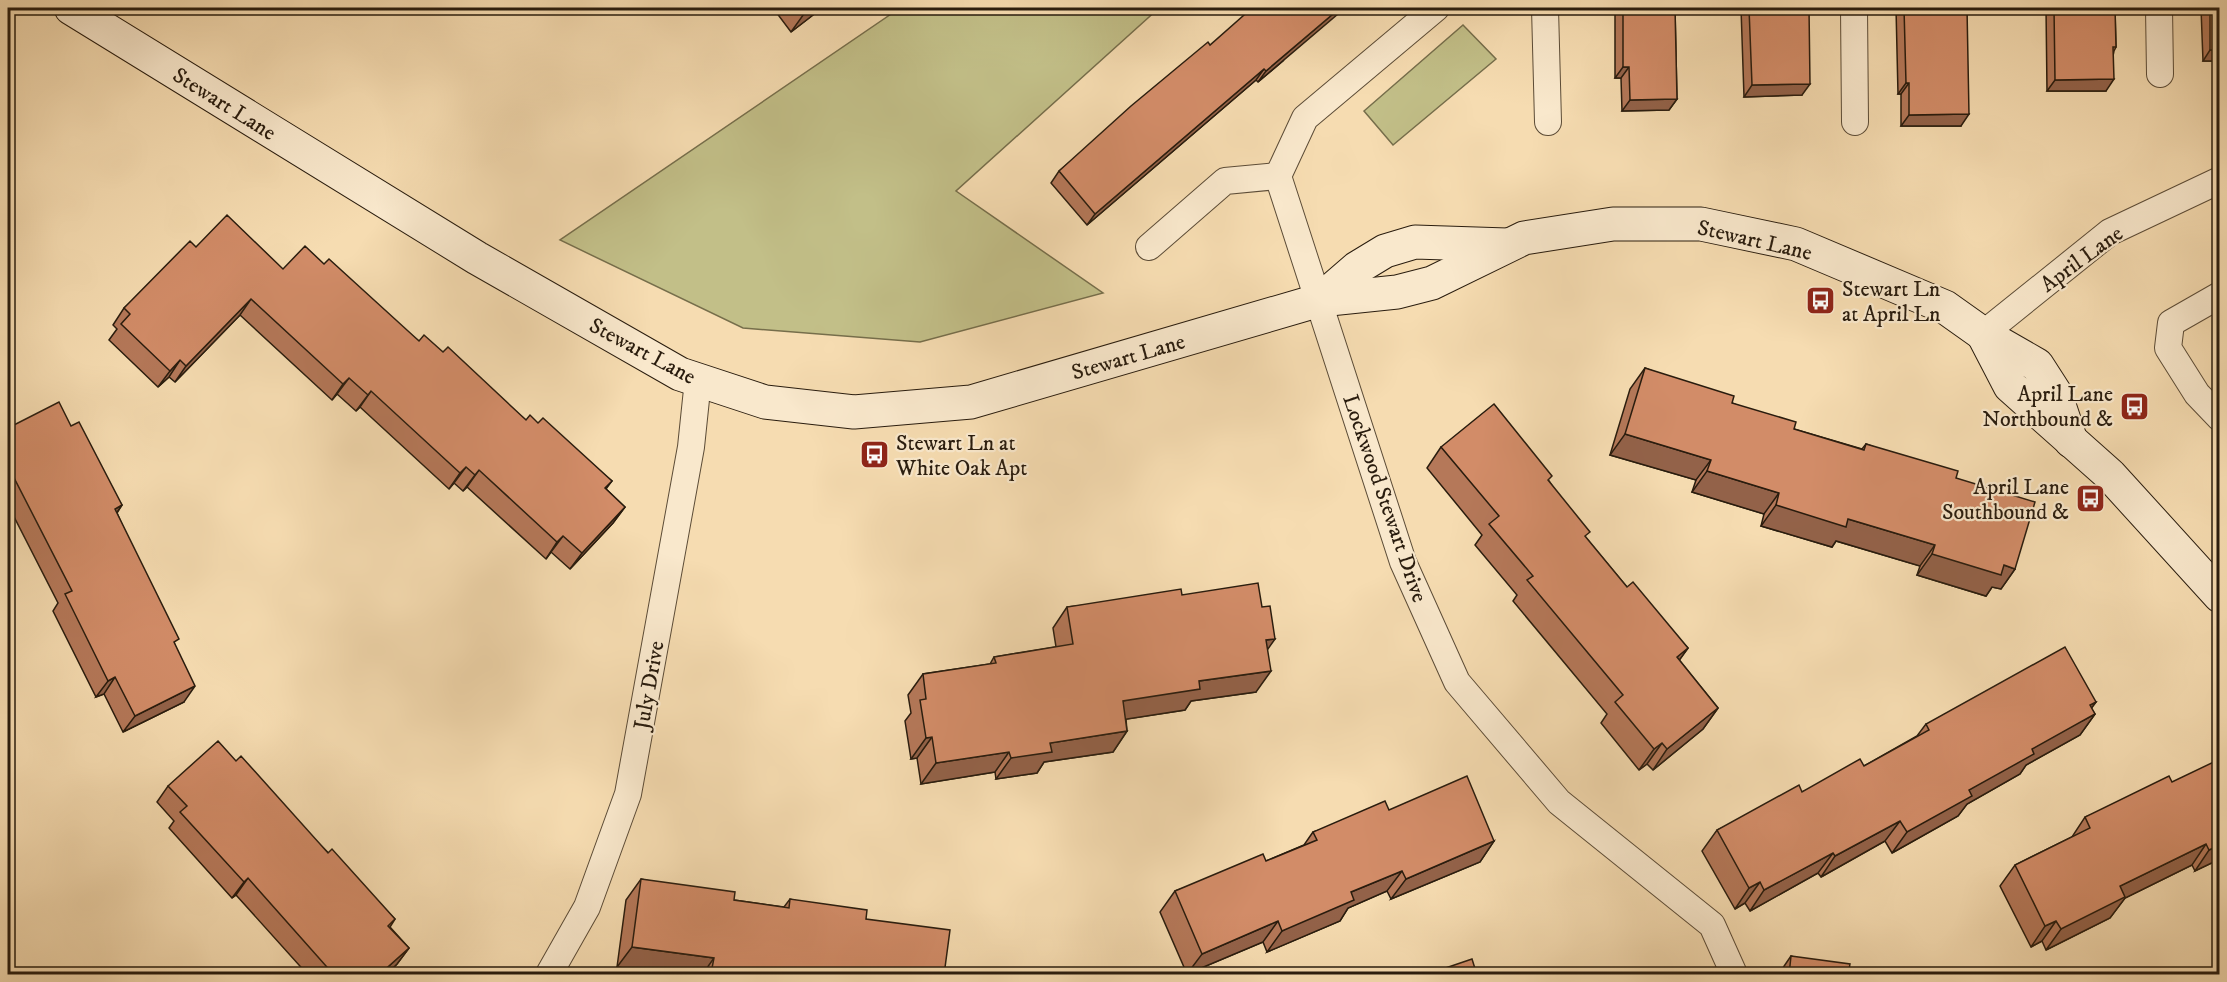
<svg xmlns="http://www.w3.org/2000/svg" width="2227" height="982" font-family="'IM FELL DW Pica',serif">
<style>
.green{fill:#c2bf88;stroke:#766e4b;stroke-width:1.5}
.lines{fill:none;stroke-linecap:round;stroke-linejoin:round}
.street-casing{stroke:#5c4c37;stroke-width:28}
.secondary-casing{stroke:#291c0e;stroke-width:35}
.street{stroke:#f9e8cc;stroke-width:26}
.secondary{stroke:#f9e8cc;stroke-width:33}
.wall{fill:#b57859;stroke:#291c0e;stroke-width:1.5}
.shaded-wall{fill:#936249;stroke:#291c0e;stroke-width:1.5}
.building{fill:#d28c68;stroke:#291c0e;stroke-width:1.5}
.labels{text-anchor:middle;stroke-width:4.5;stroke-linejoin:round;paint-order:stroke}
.street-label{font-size:22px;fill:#291c0e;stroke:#f9e8cc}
.poi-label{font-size:22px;fill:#291c0e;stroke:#f9e8cc;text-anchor:start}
</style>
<rect width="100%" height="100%" fill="#f6dcb1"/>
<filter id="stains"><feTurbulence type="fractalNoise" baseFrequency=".00333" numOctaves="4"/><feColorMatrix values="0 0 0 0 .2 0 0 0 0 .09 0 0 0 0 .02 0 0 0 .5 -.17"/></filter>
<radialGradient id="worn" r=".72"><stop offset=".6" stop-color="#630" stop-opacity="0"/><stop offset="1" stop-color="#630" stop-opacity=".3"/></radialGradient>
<g class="green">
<path d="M 900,8 L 1159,8 L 956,191 L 1103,293 L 920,342 L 743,328 L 560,240 Z"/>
<path d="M 1463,25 L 1496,59 L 1393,145 L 1364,111 Z"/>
</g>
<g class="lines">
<defs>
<g id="street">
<path d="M 1436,8 L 1305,118 L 1278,176 L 1403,562 L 1457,682 L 1559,802 L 1712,925 L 1734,974"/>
<path d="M 1545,8 L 1548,122"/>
<path d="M 1854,8 L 1855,122"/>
<path d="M 2159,8 L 2160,74"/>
<path d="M 1149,247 L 1225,181 L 1278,176"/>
<path d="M 2220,295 L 2171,323 L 2168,348 L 2197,394 L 2220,418"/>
<path d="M 1983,334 L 2110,232 L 2220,180"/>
<path d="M 549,974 L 587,907 L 628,794 L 691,447 L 698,380"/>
</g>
<g id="secondary">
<path d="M 71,8 L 477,258 L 680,374 L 765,402 L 854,412 L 971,402 L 1320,300 L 1397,292 L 1432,283 L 1524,238 L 1613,224 L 1701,224 L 1796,244 L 1945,307 L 1983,334 L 2037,365 L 2055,393 L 2071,441"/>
<path d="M 1320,300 L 1357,268 L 1385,251 L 1415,242 L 1507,245"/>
<path d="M 1983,334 L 2010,386 L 2110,475 L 2220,596"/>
</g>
</defs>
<use href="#street" class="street-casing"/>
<use href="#secondary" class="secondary-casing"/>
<use href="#street" class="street"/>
<use href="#secondary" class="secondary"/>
</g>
<g class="wall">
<path d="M 773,8 L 822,8 L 791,32 Z"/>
<path d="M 1615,8 L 1675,8 L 1677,99 L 1669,110 L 1622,111 L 1621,78 L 1615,78 Z"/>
<path d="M 1741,8 L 1809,8 L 1802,95 L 1744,97 Z"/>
<path d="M 1896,8 L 1967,8 L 1961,126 L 1901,126 L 1901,94 L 1898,94 Z"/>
<path d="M 2046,8 L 2115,8 L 2116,47 L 2114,51 L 2106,91 L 2047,91 Z"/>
<path d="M 2201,8 L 2220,8 L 2220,61 L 2203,61 Z"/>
<path d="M 1210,45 L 1283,61 L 1258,82 L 1256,80 L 1087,225 L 1051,183 L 1059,171 Z"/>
<path d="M 196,247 L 283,269 L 324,264 L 419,341 L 443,352 L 526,420 L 538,423 L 612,481 L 606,489 L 625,507 L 613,523 L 570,569 L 551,552 L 546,559 L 467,487 L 463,491 L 454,483 L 449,489 L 360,407 L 356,411 L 337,394 L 332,400 L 240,315 L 175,382 L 169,377 L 158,387 L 109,340 L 117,329 L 113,325 L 124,308 Z"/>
<path d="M 1645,368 L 1732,403 L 1794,429 L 1862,449 L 1866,444 L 1956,478 L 2015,569 L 2001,589 L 1992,587 L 1986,596 L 1917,575 L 1920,566 L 1836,541 L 1832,547 L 1761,526 L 1764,514 L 1692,492 L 1696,480 L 1610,455 L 1630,389 Z"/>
<path d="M 71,426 L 122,505 L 117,513 L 175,645 L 184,702 L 123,732 L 104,694 L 96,697 L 53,611 L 58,603 L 8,505 L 8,428 Z"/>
<path d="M 1441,447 L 1549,481 L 1586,538 L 1627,587 L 1688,648 L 1679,660 L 1718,708 L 1703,729 L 1653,770 L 1647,764 L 1639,770 L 1601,723 L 1607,714 L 1513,601 L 1517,595 L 1475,545 L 1482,535 L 1427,468 Z"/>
<path d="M 1182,595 L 1267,650 L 1256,692 L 1191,701 L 1185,710 L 1126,719 L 1127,731 L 1113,752 L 1044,762 L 1037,773 L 996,779 L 995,772 L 921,784 L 917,758 L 911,759 L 905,721 L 911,713 L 908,695 L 923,674 L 990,664 L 994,657 L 1056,647 L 1053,628 L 1067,607 Z"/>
<path d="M 2096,702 L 2091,708 L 2095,714 L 2080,735 L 2026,765 L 2020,774 L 1967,804 L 1958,816 L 1892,853 L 1885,841 L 1821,877 L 1818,873 L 1750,911 L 1745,903 L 1735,909 L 1702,851 L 1717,830 L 1802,792 L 1864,766 L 1917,736 L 1926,724 Z"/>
<path d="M 236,761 L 395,919 L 390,927 L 409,948 L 397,964 L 386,975 L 308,975 L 236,895 L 232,898 L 169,828 L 174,821 L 157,802 L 168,786 Z"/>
<path d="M 2172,782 L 2220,859 L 2195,871 L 2192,865 L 2125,898 L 2110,918 L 2046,950 L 2042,941 L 2031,947 L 2000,886 L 2015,865 L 2072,837 L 2085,817 Z"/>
<path d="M 1389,810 L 1494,841 L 1480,862 L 1391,899 L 1387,891 L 1348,908 L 1340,921 L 1267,952 L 1263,942 L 1187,974 L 1160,912 L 1175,891 L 1266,861 L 1304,845 L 1313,832 Z"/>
<path d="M 641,879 L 734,900 L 784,907 L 790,899 L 866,919 L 944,975 L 668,975 L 617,967 L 626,900 Z"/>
<path d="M 1791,956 L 1848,975 L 1779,975 L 1780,972 Z"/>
</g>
<g class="shaded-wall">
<path d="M 810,8 L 822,8 L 791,32 L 806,11 Z"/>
<path d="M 1340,8 L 1345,8 L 1258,82 L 1266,71 Z"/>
<path d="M 2210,50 L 2220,50 L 2220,61 L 2203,61 Z"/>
<path d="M 1623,67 L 1629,67 L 1621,78 L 1615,78 Z"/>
<path d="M 1264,69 L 1256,80 L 1087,225 L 1095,214 Z"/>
<path d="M 2114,79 L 2106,91 L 2047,91 L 2055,80 Z"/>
<path d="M 1906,83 L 1909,83 L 1901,94 L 1898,94 Z"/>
<path d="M 1810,84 L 1802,95 L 1744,97 L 1752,85 Z"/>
<path d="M 1677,99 L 1669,110 L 1622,111 L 1630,100 Z"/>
<path d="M 1969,114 L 1961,126 L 1901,126 L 1909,115 Z"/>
<path d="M 251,299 L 240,315 L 175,382 L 186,366 Z"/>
<path d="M 180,360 L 169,377 L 158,387 L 170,371 Z"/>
<path d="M 349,378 L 337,394 L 332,400 L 343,384 Z"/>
<path d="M 371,391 L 360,407 L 356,411 Z"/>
<path d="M 1625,434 L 1711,460 L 1696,480 L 1610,455 Z"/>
<path d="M 466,467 L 454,483 L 449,489 L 460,473 Z"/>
<path d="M 479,470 L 467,487 L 463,491 L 475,475 Z"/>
<path d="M 1707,471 L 1779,493 L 1764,514 L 1692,492 Z"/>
<path d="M 122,505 L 110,522 L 115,509 Z"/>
<path d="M 1776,505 L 1848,519 L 1935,545 L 1920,566 L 1836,541 L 1832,547 L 1761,526 Z"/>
<path d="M 625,507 L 613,523 L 570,569 L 582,553 Z"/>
<path d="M 563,536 L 551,552 L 546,559 L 557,542 Z"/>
<path d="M 1932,554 L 2004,565 L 2015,569 L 2001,589 L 1992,587 L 1986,596 L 1917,575 Z"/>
<path d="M 1275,639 L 1260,660 L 1266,640 Z"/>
<path d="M 1688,648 L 1673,669 L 1677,657 Z"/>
<path d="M 1271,671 L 1256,692 L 1191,701 L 1185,710 L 1108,722 L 1123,701 L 1199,681 Z"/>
<path d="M 115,677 L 104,694 L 96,697 L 108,681 Z"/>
<path d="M 195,686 L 184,702 L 123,732 L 135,716 Z"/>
<path d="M 2096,702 L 2082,721 L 2095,714 L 2080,735 L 2026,765 L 2020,774 L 1967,804 L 1958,816 L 1892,853 L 1907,832 L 1969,790 L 2032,749 L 2090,705 Z"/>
<path d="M 1718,708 L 1703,729 L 1653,770 L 1667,749 Z"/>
<path d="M 1127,731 L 1113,752 L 1044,762 L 1037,773 L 996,779 L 1011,758 L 1050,743 Z"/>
<path d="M 932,737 L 917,758 L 911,759 L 926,738 Z"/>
<path d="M 1662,743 L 1647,764 L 1639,770 L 1654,749 Z"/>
<path d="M 1009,752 L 995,772 L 921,784 L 936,763 Z"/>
<path d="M 1900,821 L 1885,841 L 1821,877 L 1835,856 Z"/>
<path d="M 1494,841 L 1480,862 L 1391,899 L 1406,879 Z"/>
<path d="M 2206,844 L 2192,865 L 2125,898 L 2110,918 L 2046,950 L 2061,929 L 2120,886 Z"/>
<path d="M 2220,845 L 2220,859 L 2195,871 L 2209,850 Z"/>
<path d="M 1833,853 L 1818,873 L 1750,911 L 1764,890 Z"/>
<path d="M 1402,871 L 1387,891 L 1348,908 L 1340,921 L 1267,952 L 1282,931 L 1351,892 Z"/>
<path d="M 248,878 L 236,895 L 232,898 L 244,882 Z"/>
<path d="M 1760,882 L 1745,903 L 1735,909 L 1749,888 Z"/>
<path d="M 1278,921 L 1263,942 L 1187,974 L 1202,954 Z"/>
<path d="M 2056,921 L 2042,941 L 2031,947 L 2045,926 Z"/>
<path d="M 632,947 L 714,958 L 702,975 L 668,975 L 617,967 Z"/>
<path d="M 409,948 L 397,964 L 386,975 L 379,975 Z"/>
<path d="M 712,968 L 760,975 L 707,975 Z"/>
<path d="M 791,970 L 822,975 L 788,975 Z"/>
</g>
<g class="building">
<path d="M 803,8 L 810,8 L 806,11 Z"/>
<path d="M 1252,8 L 1340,8 L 1266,71 L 1264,69 L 1095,214 L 1059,171 L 1131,106 L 1208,42 L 1210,45 Z"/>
<path d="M 1623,8 L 1675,8 L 1677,99 L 1630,100 L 1629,67 L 1623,67 Z"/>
<path d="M 1749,8 L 1809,8 L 1810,84 L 1752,85 Z"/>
<path d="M 1904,8 L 1967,8 L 1969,114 L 1909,115 L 1909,83 L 1906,83 Z"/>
<path d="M 2054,8 L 2115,8 L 2116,47 L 2113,47 L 2114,79 L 2055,80 Z"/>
<rect x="2210" y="8" width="10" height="42"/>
<path d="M 227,215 L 283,269 L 305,246 L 324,264 L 329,259 L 419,341 L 424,335 L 443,352 L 448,347 L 526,420 L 530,415 L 538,423 L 543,418 L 612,481 L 605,488 L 625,507 L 582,553 L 563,536 L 557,542 L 479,470 L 475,475 L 466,467 L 460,473 L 371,391 L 368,395 L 349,378 L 343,384 L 251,299 L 186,366 L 180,360 L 170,371 L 121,324 L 130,314 L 124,308 L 190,241 L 196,247 Z"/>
<path d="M 1645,368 L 1734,396 L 1732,403 L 1796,422 L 1794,429 L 1864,450 L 1866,444 L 1958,471 L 1956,478 L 2035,502 L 2015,569 L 2004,565 L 2001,575 L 1932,554 L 1935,545 L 1848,519 L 1846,527 L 1776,505 L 1779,493 L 1707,471 L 1711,460 L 1625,434 Z"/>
<path d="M 59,402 L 71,426 L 79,422 L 122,505 L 115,509 L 179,639 L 174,642 L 195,686 L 135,716 L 115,677 L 108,681 L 65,594 L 72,591 L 8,466 L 8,459 L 12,457 L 8,448 L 8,428 Z"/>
<path d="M 1494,404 L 1552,476 L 1548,480 L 1590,532 L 1585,536 L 1627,587 L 1633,582 L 1688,648 L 1677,657 L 1718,708 L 1667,749 L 1662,743 L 1654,749 L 1615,702 L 1623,695 L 1527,580 L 1533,576 L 1489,524 L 1499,516 L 1441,447 Z"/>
<path d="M 1258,583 L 1262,607 L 1270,606 L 1275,639 L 1266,640 L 1271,671 L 1199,681 L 1200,689 L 1123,701 L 1127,731 L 1050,743 L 1052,752 L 1011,758 L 1009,752 L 936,763 L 932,737 L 926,738 L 920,700 L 926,699 L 923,674 L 996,663 L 994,657 L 1073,644 L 1067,607 L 1181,589 L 1182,595 Z"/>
<path d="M 2065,647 L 2096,702 L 2090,705 L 2095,714 L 2032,749 L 2034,754 L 1969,790 L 1972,796 L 1907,832 L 1900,821 L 1835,856 L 1833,853 L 1764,890 L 1760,882 L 1749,888 L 1717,830 L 1799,785 L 1802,792 L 1860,759 L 1864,766 L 1929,730 L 1926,724 Z"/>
<path d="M 218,741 L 236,761 L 241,756 L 328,853 L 332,849 L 395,919 L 388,926 L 409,948 L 380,974 L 381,975 L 334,975 L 248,878 L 244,882 L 180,812 L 187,806 L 168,786 Z"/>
<path d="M 2220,759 L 2220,845 L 2209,850 L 2206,844 L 2120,886 L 2125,897 L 2061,929 L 2056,921 L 2045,926 L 2015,865 L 2090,828 L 2085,817 L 2169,776 L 2172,782 Z"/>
<path d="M 1467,776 L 1494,841 L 1406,879 L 1402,871 L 1351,892 L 1354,900 L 1282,931 L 1278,921 L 1202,954 L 1175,891 L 1263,854 L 1266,861 L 1317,840 L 1313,832 L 1385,801 L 1389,810 Z"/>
<path d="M 641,879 L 735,892 L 734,900 L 789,908 L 790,899 L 867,910 L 866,919 L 950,930 L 944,975 L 822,975 L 791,970 L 790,975 L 760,975 L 712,968 L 714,958 L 632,947 Z"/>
<path d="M 1791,956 L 1850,964 L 1848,975 L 1789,975 Z"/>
<path d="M 1472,959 L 1477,975 L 1425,975 Z"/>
</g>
<defs>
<symbol id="bus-square" viewBox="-11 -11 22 22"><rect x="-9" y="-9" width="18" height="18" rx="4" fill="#8f2418" stroke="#f9e8cc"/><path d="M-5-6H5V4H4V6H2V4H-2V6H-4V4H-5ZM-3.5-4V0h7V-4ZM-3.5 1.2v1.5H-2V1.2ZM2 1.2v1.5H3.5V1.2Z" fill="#fff"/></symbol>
</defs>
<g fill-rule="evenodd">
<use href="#bus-square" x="1804" y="284" width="33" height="33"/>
<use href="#bus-square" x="2118" y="390" width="33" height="33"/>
<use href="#bus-square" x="858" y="438" width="33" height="33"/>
<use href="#bus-square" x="2074" y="482" width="33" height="33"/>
</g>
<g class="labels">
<g class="street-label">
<text transform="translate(225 103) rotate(32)" y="8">Stewart Lane</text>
<text transform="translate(1755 239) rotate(13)" y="8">Stewart Lane</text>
<text transform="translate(2081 258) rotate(-36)" y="8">April Lane</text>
<text transform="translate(643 350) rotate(28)" y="8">Stewart Lane</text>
<text transform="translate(1128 356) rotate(-16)" y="8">Stewart Lane</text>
<text transform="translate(1386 498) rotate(71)" y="8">Lockwood Stewart Drive</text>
<text transform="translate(648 685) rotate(-80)" y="8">July Drive</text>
</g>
<g class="poi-label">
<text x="1842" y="296">Stewart Ln<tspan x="1842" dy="25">at April Ln</tspan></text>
<text x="2113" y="401" text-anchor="end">April Lane<tspan x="2113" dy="25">Northbound &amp;</tspan></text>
<text x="896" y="450">Stewart Ln at<tspan x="896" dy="25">White Oak Apt</tspan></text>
<text x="2069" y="494" text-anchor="end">April Lane<tspan x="2069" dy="25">Southbound &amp;</tspan></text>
</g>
</g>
<rect width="2227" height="982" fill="none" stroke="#f6dcb1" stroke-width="30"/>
<rect x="9" y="9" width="2209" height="964" fill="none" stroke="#291c0e" stroke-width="3"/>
<rect x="15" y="15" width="2197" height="952" fill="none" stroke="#291c0e" stroke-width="1.5"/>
<rect width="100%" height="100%" filter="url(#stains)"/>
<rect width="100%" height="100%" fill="url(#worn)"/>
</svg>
